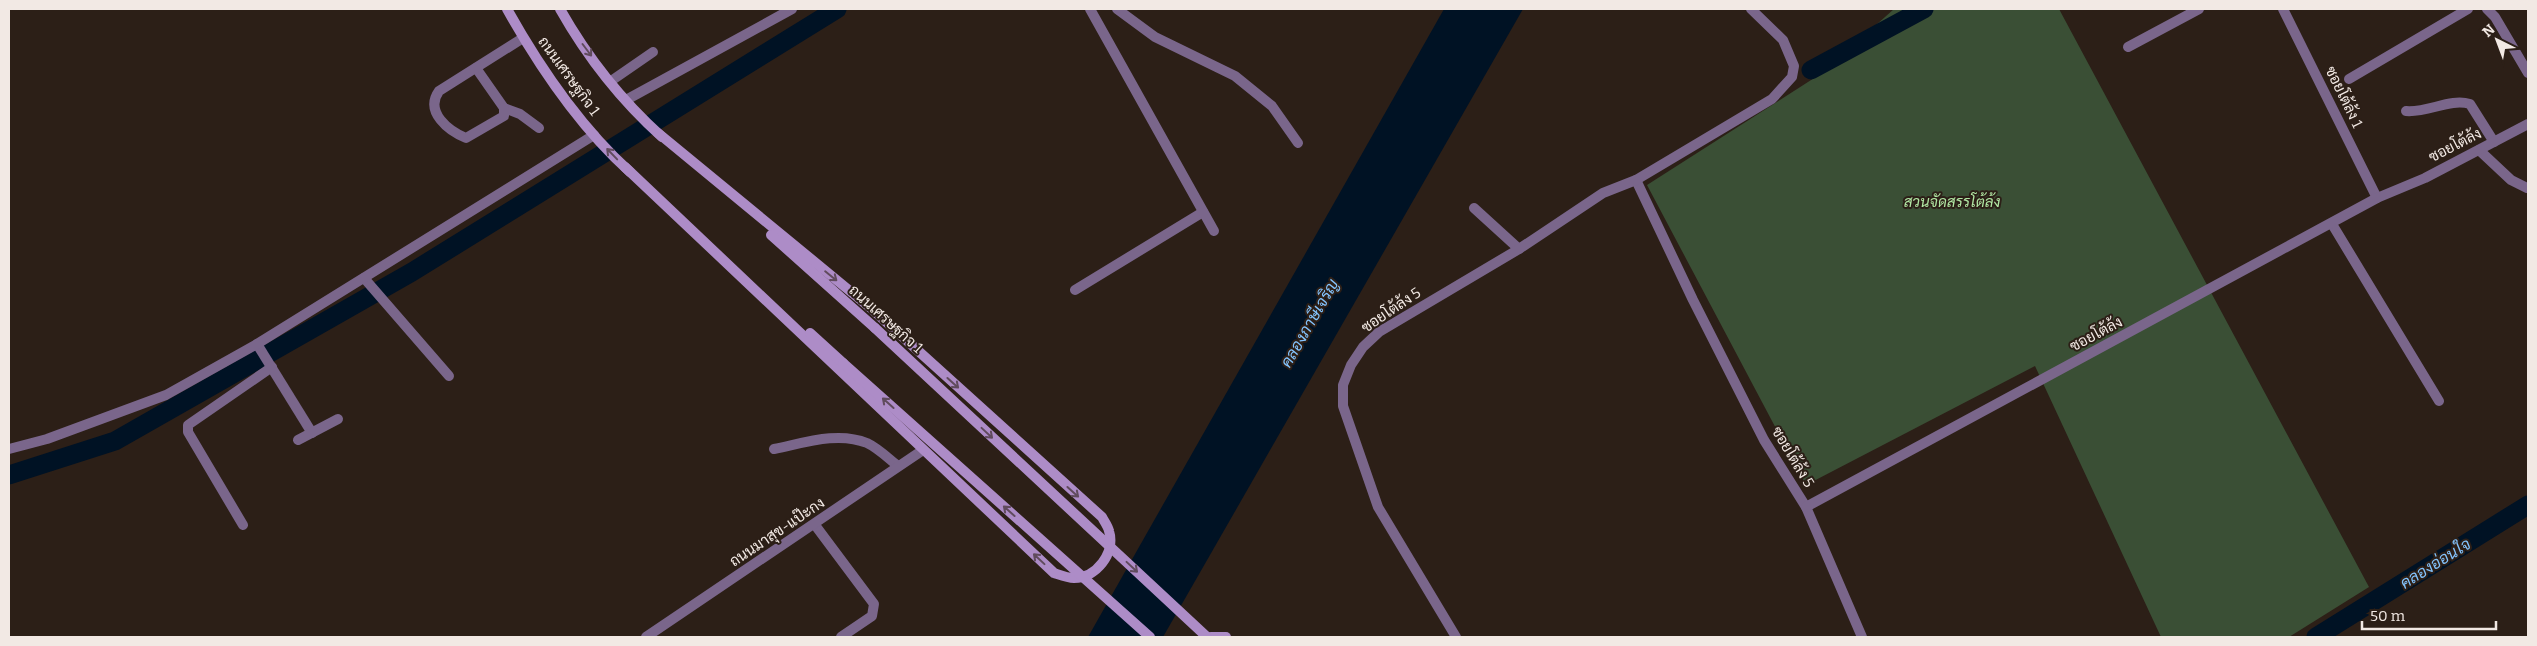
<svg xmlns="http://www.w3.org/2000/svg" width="2537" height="646" font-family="Bitter,Sarabun,serif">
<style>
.green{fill:#3a4f35}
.water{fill:#001224}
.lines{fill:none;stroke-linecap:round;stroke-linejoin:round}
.canal{stroke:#001224;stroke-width:19}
.service{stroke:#7a668b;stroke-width:10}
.minor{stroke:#7a668b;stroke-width:10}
.secondary{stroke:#ad8cc7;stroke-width:10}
.secondary-bridge{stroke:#ad8cc7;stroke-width:10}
.oneway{stroke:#604b5d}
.labels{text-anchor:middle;stroke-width:4;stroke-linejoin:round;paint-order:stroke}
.street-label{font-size:15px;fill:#f2e9e4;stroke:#2c1f17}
.park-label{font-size:15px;font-style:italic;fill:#b0e6a3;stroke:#2c1f17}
.water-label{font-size:16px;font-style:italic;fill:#84c4fe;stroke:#2c1f17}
</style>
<rect width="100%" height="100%" fill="#2c1f17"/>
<path class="green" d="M 1894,9 L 2059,9 L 2369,587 L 2289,637 L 2161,637 L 2035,366 L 1806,485 L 1647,185 L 1822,73 Z"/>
<path class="water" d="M 1444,9 L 1523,9 L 1163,637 L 1088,637 Z"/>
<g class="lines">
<g class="canal">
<path d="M 1811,70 L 1924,9"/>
<path d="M 9,475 L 115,441 L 412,272 L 837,9"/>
<path d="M 2316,637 L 2528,505"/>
</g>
<g class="service">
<path d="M 1117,9 L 1155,37 L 1235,76 L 1272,106 L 1298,143"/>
<path d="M 476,68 L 504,108 L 520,114 L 539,128"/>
<path d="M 611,81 L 653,52"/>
<path d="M 504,108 L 504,116 L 466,138 C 449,131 424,112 439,91 L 523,38"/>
<path d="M 2406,111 C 2428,113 2450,98 2470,104 L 2494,142"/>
<path d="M 2479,150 L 2511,180 L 2527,188"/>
<path d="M 2332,224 L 2439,401"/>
<path d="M 1075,290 L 1203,212"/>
<path d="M 774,449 C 804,443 838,431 867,443 C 878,448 889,459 898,466"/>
</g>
<g class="minor">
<path d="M 1090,9 L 1214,231"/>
<path d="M 2283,9 L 2377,198"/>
<path d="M 2487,9 L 2495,17 L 2528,73"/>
<path d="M 2128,47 L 2199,9"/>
<path d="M 2349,79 L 2468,9"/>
<path d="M 626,100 L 792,9"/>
<path d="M 1636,180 L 1693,300 L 1764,440 L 1806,507 L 1862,637"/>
<path d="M 1474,208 L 1519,249"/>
<path d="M 364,278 L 449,376"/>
<path d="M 257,344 L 312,433"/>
<path d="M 298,440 L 338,419"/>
<path d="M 9,449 L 47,439 L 166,395 L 257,344 L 594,135"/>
<path d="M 1806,507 L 2377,198 L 2425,178 L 2528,124"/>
<path d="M 243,525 L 188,432 L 188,425 L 272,367"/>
<path d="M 815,525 L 874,604 L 872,616 L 841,637"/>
<path d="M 646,637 L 923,450"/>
<path d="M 1456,637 L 1378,507 L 1343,406 L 1343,385 L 1351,365 L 1363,347 L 1379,332 L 1519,249 L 1603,193 L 1636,180 L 1772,99 L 1792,77 L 1794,66 L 1783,40 L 1751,9"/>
</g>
<g class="secondary">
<path d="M 507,9 C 540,68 579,126 630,172"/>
<path d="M 560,9 C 586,55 622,101 662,137"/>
<path d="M 625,167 L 1054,573 C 1060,575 1067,578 1074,578 C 1096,578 1116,553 1109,531 C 1108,526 1104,521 1102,517 L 873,310 L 658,133"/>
<path d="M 771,235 L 875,328"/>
<path d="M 810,333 L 843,363"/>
<path d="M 1211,637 L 1226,637"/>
</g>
<g class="secondary-bridge">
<path d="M 875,328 L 1207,637"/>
<path d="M 843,363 L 1150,637"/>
</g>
</g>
<defs><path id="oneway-shaft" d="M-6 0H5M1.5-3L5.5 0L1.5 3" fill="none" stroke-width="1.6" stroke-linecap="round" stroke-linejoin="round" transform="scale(1.25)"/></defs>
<g class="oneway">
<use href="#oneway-shaft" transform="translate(587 50) rotate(53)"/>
<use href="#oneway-shaft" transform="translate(612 154) rotate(-134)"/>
<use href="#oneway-shaft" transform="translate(831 276) rotate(39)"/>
<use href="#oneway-shaft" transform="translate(953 383) rotate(42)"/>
<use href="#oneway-shaft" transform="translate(888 403) rotate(-138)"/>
<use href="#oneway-shaft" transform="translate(987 433) rotate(43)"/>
<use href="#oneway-shaft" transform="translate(1073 492) rotate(42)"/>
<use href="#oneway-shaft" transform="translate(1009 511) rotate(-138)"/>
<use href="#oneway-shaft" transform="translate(1039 559) rotate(-137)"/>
<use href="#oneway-shaft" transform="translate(1132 567) rotate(43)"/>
</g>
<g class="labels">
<g class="street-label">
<text transform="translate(569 76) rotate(54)" y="5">ถนนเศรษฐกิจ 1</text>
<text transform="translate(2344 97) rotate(64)" y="5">ซอยโต้ล้ง 1</text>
<text transform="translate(2455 145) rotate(-27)" y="5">ซอยโต้ล้ง</text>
<text transform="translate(1391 310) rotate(-34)" y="5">ซอยโต้ล้ง 5</text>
<text transform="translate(886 319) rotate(42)" y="5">ถนนเศรษฐกิจ 1</text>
<text transform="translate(2096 334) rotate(-28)" y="5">ซอยโต้ล้ง</text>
<text transform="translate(1793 457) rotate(59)" y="5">ซอยโต้ล้ง 5</text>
<text transform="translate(777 532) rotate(-34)" y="5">ถนนมาสุข-แป๊ะกง</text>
</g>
<g class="park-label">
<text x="1952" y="207">สวนจัดสรรโต้ล้ง</text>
</g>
<g class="water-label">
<text transform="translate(1309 323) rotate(-60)" y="6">คลองภาษีเจริญ</text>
<text transform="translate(2435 563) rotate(-32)" y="6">คลองอ่อนใจ</text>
</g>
</g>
<rect width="2537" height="646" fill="none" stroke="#f2e9e4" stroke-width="20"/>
<g transform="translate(2497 40) rotate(318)" stroke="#2c1f17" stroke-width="4" paint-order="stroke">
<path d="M0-4L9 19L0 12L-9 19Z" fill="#f2e9e4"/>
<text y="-8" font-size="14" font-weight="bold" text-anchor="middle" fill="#f2e9e4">N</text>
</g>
<path d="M2362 621v8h134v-8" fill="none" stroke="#f2e9e4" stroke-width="2.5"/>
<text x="2370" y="621" font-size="15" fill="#f2e9e4" stroke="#2c1f17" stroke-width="4" paint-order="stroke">50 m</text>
</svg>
